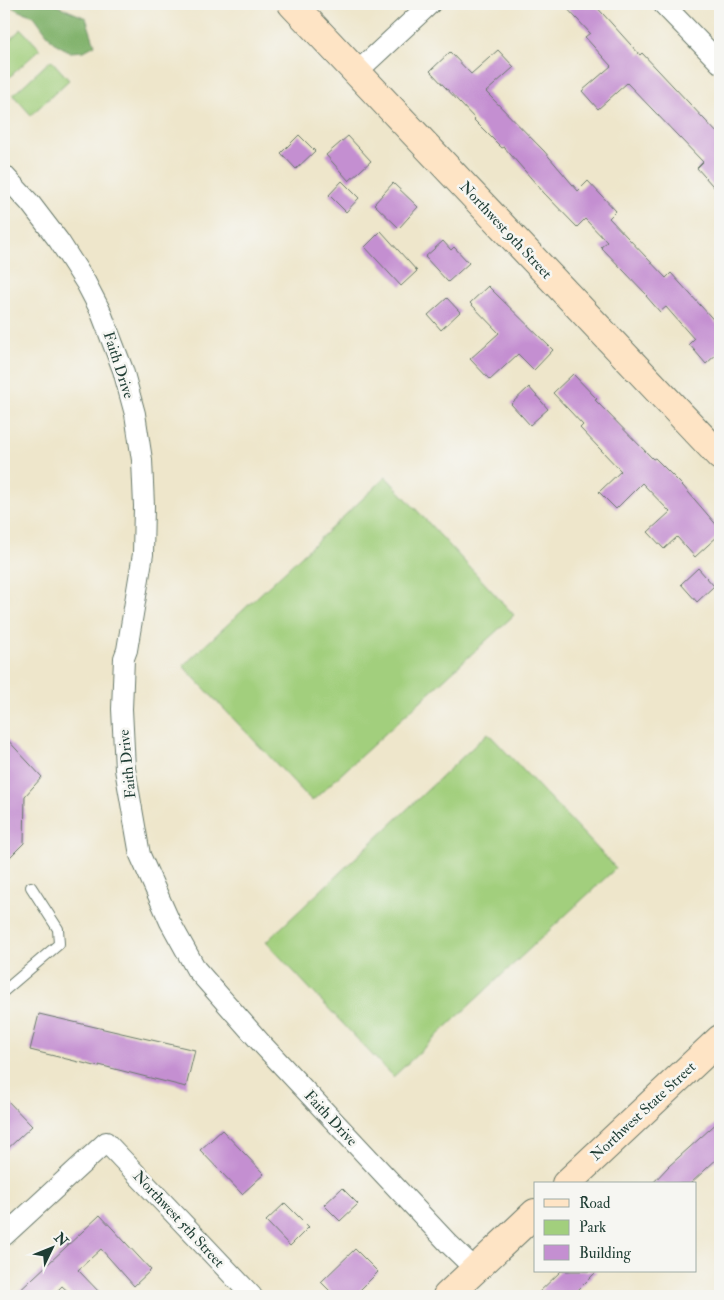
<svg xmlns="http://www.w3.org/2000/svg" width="724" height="1300" font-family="'IM FELL Double Pica',serif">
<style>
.green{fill:#a2cf7d;stroke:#608658}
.forest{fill:#81b26c;stroke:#507850}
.building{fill:#c48fd1}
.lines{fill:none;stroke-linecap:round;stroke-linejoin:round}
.lane-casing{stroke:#677869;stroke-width:12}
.street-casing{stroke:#677869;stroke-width:22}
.secondary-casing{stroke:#677869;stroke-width:30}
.lane{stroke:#fff;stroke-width:10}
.street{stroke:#fff;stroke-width:20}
.secondary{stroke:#fee4c5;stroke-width:28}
.labels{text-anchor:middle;stroke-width:5;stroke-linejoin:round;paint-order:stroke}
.street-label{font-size:15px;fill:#1f3d34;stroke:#f6f6f2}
</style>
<rect width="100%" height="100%" fill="#f6f6f2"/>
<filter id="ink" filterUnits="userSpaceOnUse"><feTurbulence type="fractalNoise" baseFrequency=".02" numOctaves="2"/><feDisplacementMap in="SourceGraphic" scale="10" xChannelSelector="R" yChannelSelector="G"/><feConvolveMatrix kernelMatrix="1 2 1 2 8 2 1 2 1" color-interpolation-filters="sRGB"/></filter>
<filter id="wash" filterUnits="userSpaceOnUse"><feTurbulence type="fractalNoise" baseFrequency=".0096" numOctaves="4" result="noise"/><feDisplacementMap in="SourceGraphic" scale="20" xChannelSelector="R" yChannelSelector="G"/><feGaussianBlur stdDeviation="1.12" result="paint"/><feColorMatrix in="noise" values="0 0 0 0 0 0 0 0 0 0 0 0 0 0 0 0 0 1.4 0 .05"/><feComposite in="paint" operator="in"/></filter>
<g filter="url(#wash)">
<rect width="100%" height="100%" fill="#eee6cb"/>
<g class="green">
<path d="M 21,29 L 40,49 L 4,82 L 4,45 Z"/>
<path d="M 51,60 L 69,80 L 31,115 L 13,95 Z"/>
<path d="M 386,477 L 514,615 L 312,801 L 183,666 Z"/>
<path d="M 488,733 L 616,868 L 393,1077 L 266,942 Z"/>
</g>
<path class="forest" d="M 7,4 L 53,4 L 86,18 L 95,45 L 84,51 L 70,52 L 53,42 L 34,16 L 17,10 Z"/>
<g id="blocks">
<g class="building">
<path d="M 563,4 L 594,4 L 640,55 L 642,53 L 720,136 L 720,194 L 697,168 L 703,162 L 627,83 L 598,109 L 582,91 L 611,66 L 585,37 L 590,33 Z"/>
<path d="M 498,50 L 514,67 L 486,92 L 544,151 L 578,191 L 588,181 L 616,211 L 609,218 L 666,278 L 671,273 L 720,327 L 720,351 L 706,364 L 689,344 L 694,339 L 666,307 L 660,312 L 646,296 L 647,295 L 601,247 L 607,242 L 585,219 L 577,227 L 544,193 L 504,147 L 502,148 L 474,120 L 475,119 L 430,71 L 450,52 L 471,74 Z"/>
<path d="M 299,135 L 315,151 L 296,169 L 281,153 Z"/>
<path d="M 348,136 L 371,161 L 349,181 L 326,155 Z"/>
<path d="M 342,181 L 359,198 L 346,212 L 329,195 Z"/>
<path d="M 393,183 L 418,207 L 399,228 L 374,204 Z"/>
<path d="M 381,231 L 417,271 L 401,286 L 365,247 Z"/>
<path d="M 443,241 L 451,250 L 454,247 L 469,263 L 448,282 L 425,257 Z"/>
<path d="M 488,286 L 553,350 L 534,370 L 518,354 L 490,380 L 470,359 L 499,333 L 470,303 Z"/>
<path d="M 447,298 L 460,312 L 441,330 L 428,315 Z"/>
<path d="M 573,374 L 597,399 L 595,400 L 653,459 L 655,458 L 683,486 L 720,529 L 720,534 L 695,557 L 677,537 L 664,549 L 648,532 L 670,512 L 642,483 L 616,509 L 599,492 L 621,471 L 580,428 L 583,425 L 553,393 Z"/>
<path d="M 529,387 L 548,409 L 530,425 L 511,404 Z"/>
<path d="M 698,568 L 714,586 L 697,602 L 681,584 Z"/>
<path d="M 4,736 L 42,777 L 25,796 L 24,843 L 4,863 Z"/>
<path d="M 39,1014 L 195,1050 L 186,1087 L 99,1065 L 99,1067 L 30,1050 Z"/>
<path d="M 4,1097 L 32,1126 L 4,1152 Z"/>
<path d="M 720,1120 L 720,1156 L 690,1184 L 652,1184 L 669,1166 Z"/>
<path d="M 222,1130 L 264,1174 L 242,1194 L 200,1150 Z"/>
<path d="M 342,1188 L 358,1204 L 340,1221 L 324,1205 Z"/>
<path d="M 285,1203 L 309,1227 L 290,1246 L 266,1221 Z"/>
<path d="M 100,1215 L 151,1270 L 134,1286 L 101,1249 L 78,1270 L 103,1296 L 73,1296 L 62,1286 L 52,1296 L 14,1296 Z"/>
<path d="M 355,1249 L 378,1272 L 354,1296 L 335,1296 L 321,1282 Z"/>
<path d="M 561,1271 L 597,1271 L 572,1296 L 535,1296 Z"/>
</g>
</g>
</g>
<g filter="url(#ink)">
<use href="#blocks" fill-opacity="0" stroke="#677869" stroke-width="1"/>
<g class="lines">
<defs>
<g id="lane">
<path d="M 4,991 L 59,944 L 58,929 L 31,887"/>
<path d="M 4,1215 L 15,1226"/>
</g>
<g id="street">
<path d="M 663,4 L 720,63"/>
<path d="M 357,72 L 430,4"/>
<path d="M 4,175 L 30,203 L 59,241 L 86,283 L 100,310 L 123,370 L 135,414 L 142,460 L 144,506 L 143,554 L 127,650 L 124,658 L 122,709 L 125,769 L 140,855 L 170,922 L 196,969 L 261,1043 L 448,1243 L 475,1269"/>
<path d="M 4,1236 L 106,1142 L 252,1296"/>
</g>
<g id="secondary">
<path d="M 292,4 L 720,456"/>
<path d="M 566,1184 L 720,1039"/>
<path d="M 447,1296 L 535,1213"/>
</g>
</defs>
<use href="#lane" class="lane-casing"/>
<use href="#street" class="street-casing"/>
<use href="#secondary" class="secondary-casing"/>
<use href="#lane" class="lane"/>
<use href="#street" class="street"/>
<use href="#secondary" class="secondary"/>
</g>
</g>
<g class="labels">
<g class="street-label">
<text transform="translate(506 230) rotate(47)" y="5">Northwest 9th Street</text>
<text transform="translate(119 365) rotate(72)" y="5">Faith Drive</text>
<text transform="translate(127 764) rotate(-96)" y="5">Faith Drive</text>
<text transform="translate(643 1111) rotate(-43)" y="5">Northwest State Street</text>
<text transform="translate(331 1118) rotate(47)" y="5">Faith Drive</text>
<text transform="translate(179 1219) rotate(47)" y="5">Northwest 5th Street</text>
</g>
</g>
<rect width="724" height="1300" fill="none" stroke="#f6f6f2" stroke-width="20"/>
<rect x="534" y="1182" width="162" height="90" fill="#f6f6f2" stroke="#a0aca6"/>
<rect x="544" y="1199" width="25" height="8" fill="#fee4c5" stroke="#a0aca6"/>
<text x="579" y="1208" font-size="15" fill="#1f3d34">Road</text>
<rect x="544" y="1220" width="25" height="15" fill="#a2cf7d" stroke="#a0aca6"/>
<text x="579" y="1232" font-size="15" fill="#1f3d34">Park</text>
<rect x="544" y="1245" width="25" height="15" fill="#c48fd1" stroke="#a0aca6"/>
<text x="579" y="1258" font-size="15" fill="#1f3d34">Building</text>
<g transform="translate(52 1248) rotate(47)" stroke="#f6f6f2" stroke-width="4" paint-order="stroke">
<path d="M0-4L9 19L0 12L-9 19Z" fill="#1f3d34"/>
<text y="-8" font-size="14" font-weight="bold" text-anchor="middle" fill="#1f3d34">N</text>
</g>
</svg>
